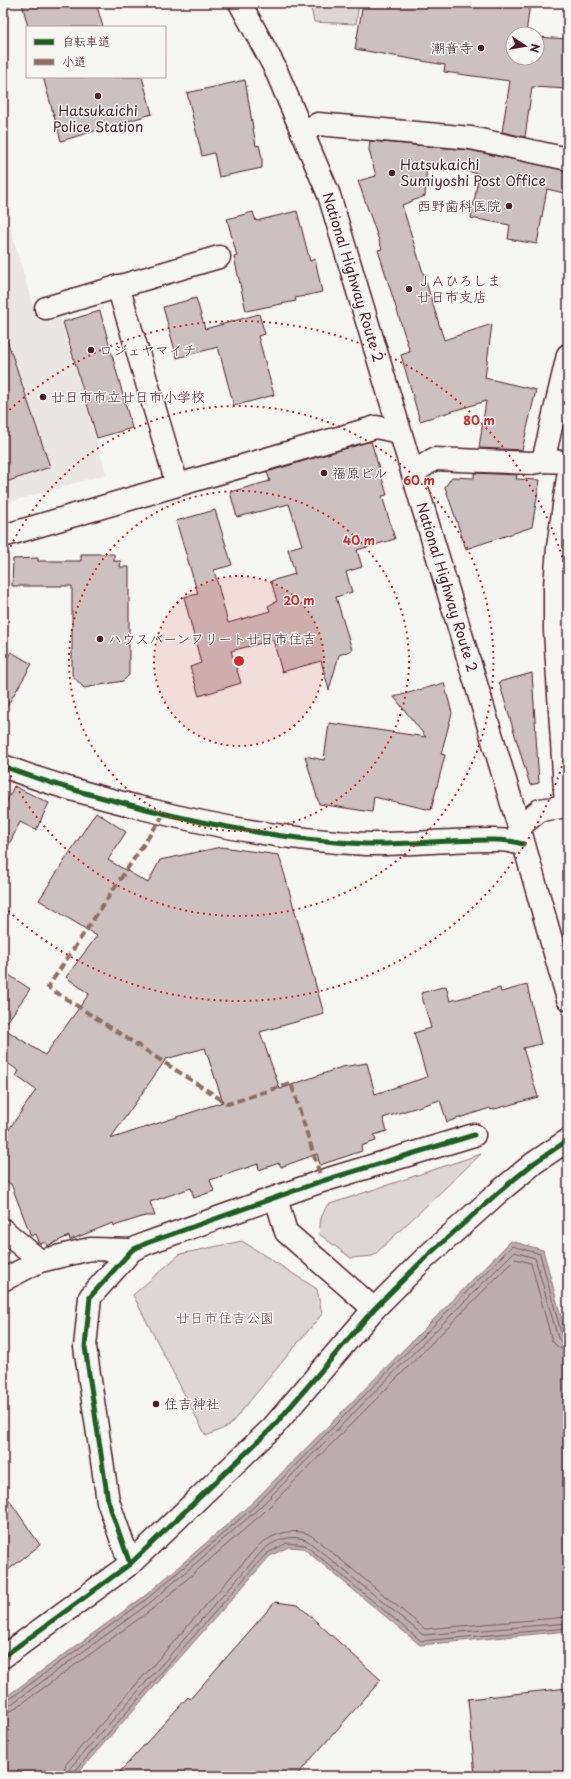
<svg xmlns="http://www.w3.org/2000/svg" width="571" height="1779" font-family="'Playpen Sans','Klee One',sans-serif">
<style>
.built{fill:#e9e6e3}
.green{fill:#ddd6d5;stroke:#947a80}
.water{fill:#bbadae;stroke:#8e747a}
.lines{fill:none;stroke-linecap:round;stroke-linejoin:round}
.shore{stroke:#77585f;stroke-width:1}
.building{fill:#ccc1c0;stroke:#4a1f2b;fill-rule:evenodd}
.street-casing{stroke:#4a1f2b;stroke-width:25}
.secondary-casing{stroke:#4a1f2b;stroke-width:25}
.highway-casing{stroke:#4a1f2b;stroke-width:25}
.street{stroke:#f6f6f2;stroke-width:22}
.secondary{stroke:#f6f6f2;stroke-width:22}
.highway{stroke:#f6f6f2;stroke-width:22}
.quiet{stroke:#8d6e63;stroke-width:4;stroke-dasharray:8 4;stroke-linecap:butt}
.cycleway-casing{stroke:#f6f6f2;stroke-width:8}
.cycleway{stroke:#1b5e20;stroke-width:5}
.ring{fill:none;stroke:#d62828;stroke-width:2;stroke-dasharray:2 4}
.poi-dot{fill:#4a1f2b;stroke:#f6f6f2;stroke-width:1.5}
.labels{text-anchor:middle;stroke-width:3;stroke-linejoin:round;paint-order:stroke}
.poi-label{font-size:14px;fill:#4a1f2b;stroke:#f6f6f2;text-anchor:start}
.street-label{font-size:14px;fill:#4a1f2b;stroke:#f6f6f2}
.park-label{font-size:14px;fill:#6f4d56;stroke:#f6f6f2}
.centre{fill:#d62828;stroke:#f6f6f2;stroke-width:2}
.ring-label{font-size:12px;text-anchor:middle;font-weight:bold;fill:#d62828;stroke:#f6f6f2;stroke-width:3;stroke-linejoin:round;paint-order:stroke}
</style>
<rect width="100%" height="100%" fill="#f6f6f2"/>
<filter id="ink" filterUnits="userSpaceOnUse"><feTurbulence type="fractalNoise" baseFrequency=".025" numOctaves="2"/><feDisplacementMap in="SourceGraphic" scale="8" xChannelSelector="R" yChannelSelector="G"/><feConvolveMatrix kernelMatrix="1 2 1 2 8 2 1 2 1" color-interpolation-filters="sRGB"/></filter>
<g filter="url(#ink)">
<path class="built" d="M 3,203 L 37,320 L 59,315 L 106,474 L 3,504 Z"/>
<g class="green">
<path d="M 310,3 L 359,3 L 356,24 L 314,22 Z"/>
<path d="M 481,1154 L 373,1256 L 351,1258 L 319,1234 L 321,1218 L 327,1205 Z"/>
<path d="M 242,1241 L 317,1289 L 322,1314 L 229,1426 L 206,1436 L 133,1295 L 180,1254 Z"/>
</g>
<path class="water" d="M 511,1241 L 543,1250 L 568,1342 L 568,1631 L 420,1645 L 303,1548 L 288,1547 L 270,1556 L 75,1776 L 3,1776 L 3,1699 L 146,1595 L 252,1503 Z"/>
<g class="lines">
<g class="shore">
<path d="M 3,1702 L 7,1701 L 148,1598 L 255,1506 L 512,1246 L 540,1254 L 562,1336 L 564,1339 L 568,1340"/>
<path d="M 3,1707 L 10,1705 L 151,1602 L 258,1509 L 514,1252 L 535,1258 L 558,1338 L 562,1343 L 568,1345"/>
<path d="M 3,1713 L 13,1710 L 155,1607 L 262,1514 L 515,1259 L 531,1263 L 552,1341 L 559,1348 L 568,1351"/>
<path d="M 62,1776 L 66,1764 L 258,1546 C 272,1534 295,1526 312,1536 L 425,1629 L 568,1617"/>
<path d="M 68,1776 L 70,1768 L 263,1550 C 275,1540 293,1533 308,1541 L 423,1635 L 568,1623"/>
<path d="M 73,1776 L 74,1772 L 266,1554 L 287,1543 L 305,1545 L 421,1641 L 568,1628"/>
</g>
</g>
<g class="building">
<path d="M 22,3 L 96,3 L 103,27 L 28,27 Z"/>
<path d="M 363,3 L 530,3 L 526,34 L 513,34 L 513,58 L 537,58 L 537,37 L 568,39 L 568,89 L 532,87 L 525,137 L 502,132 L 510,81 L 444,72 L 445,65 L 355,49 Z"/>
<path d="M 43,77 L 142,77 L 152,114 L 61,141 Z"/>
<path d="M 245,80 L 256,146 L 259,145 L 262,158 L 262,168 L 219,177 L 214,153 L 202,156 L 187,93 Z"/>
<path d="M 370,141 L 469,150 L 568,171 L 568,194 L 547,189 L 537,244 L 508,239 L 510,225 L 471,218 L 479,174 L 427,162 L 425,196 L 402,205 L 444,340 L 492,324 L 485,378 L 536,390 L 522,450 L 479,448 L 486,401 L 420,421 L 401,355 L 410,352 L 378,250 L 382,249 L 358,181 L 376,176 L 369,150 Z"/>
<path d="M 297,211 L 310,261 L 315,259 L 322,292 L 295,298 L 296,301 L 246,311 L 234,257 L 237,256 L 227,219 L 253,212 L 256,221 Z"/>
<path d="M 196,298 L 205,329 L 259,314 L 265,334 L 258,336 L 274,395 L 234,406 L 218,347 L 177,358 L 163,307 Z"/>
<path d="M 100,311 L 132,428 L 97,438 L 63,322 Z"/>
<path d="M 7,340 L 50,467 L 3,483 L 3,341 Z"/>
<path d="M 371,441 L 387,495 L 382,496 L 395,539 L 357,550 L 362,567 L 346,572 L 352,592 L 336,597 L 352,650 L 339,655 L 329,690 L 321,661 L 282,672 L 273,640 L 231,651 L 241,683 L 199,696 L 190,667 L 201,663 L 184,597 L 198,594 L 176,521 L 215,510 L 232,565 L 214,570 L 228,623 L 270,611 L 268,606 L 277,601 L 271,581 L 295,574 L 288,549 L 302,545 L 289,504 L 237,517 L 230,492 L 270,481 L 267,472 Z"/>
<path d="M 474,473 L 517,475 L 516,479 L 540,480 L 532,527 L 466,549 L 445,487 L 452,477 L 474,478 Z"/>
<path d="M 81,554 L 114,554 L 114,561 L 121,561 L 120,567 L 129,567 L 129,675 L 123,681 L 84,688 L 72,675 L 72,586 L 12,586 L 13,559 L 38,558 L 38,561 L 81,561 Z"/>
<path d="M 11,652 L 32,664 L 3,713 L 3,664 Z"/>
<path d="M 532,673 L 539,783 L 530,785 L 499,682 Z"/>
<path d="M 444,683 L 452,713 L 441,754 L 445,755 L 431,810 L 374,797 L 372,812 L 319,804 L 305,756 L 324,760 L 329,723 L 426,737 L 394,697 Z"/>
<path d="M 14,786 L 49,803 L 36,830 L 20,822 L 3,857 L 3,809 Z"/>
<path d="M 96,812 L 126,832 L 108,860 L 148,883 L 160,860 L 221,847 L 279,855 L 324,1014 L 260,1032 L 280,1089 L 342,1067 L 367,1063 L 375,1094 L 427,1077 L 414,1033 L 431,1028 L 421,993 L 446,986 L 450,1001 L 500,988 L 501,992 L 527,985 L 541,1044 L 523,1048 L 538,1097 L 491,1110 L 490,1108 L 447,1122 L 440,1100 L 383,1118 L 387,1131 L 374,1135 L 376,1141 L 361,1146 L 362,1151 L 320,1165 L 317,1154 L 281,1167 L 279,1163 L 259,1170 L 258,1164 L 210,1180 L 214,1191 L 194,1198 L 191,1188 L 150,1202 L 155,1216 L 145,1216 L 114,1226 L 113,1223 L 70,1240 L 69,1236 L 47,1246 L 45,1242 L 40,1244 L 36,1234 L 31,1236 L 11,1184 L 3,1180 L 3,1138 L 36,1090 L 16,1076 L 19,1071 L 3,1060 L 3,1028 L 45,1055 L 89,994 L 66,977 L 97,936 L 39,900 ZM 205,1048 L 223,1102 L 110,1139 L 166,1059 Z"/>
<path d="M 3,971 L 30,989 L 3,1028 Z"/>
<path d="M 3,1491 L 40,1545 L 3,1574 Z"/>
<path d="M 275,1602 L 298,1605 L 381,1680 L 296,1776 L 116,1776 L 188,1697 L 190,1699 Z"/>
<path d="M 568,1688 L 568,1776 L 475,1776 L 468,1699 Z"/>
</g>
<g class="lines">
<defs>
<g id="street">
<path d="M 302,132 L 318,124 L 471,138 L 568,159"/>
<path d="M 118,286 L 177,484"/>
<path d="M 46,308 L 219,257"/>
<path d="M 413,473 L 434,459 L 532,463 L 543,461 L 568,462"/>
<path d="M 3,536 L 376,427 L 399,432"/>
<path d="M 566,806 L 555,631 L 555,586 L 558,547 L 568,477"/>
<path d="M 519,827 L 540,810 L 568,806"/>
<path d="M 276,1198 L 286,1232 L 374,1309"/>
<path d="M 3,1230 L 40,1261"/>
<path d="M 3,1280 L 40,1261 L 90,1249 L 132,1250"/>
<path d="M 130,1564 L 108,1501 L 85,1347 L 90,1297 L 132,1250 L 147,1243 L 322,1181 L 474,1135"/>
</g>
<g id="secondary">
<path d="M 543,461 L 568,355"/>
<path d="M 3,766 C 49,784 95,796 142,808 C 216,827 290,840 366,844 C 410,845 453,839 496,840 C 505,840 515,842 523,844"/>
<path d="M 3,1657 L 130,1564 L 273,1427 L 374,1309 L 425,1258 L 500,1191 L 534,1163 L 568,1140"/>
</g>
<path id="highway" d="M 240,3 L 275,68 L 329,195 L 519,827 L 568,999"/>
</defs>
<use href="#street" class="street-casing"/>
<use href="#secondary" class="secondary-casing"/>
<use href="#highway" class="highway-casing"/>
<use href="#street" class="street"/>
<use href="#secondary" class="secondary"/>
<use href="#highway" class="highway"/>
<path class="quiet" d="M 164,814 L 48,987 L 228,1104 L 291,1083 L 322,1181"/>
<defs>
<g id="cycleway">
<path d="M 3,766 C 49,784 95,796 142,808 C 216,827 290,840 366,844 C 410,845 453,839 496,840 C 505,840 515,842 523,844"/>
<path d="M 130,1564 L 108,1501 L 85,1347 L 90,1297 L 132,1250 L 147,1243 L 322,1181 L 474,1135"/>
<path d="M 3,1657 L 130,1564 L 273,1427 L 374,1309 L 425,1258 L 500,1191 L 534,1163 L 568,1140"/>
</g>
</defs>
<use href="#cycleway" class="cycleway-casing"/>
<use href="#cycleway" class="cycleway"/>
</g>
</g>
<circle cx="239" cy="661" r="85" fill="#d62828" fill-opacity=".12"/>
<g class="ring">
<circle cx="239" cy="661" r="85"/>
<circle cx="239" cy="661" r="170"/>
<path d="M3 563A255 255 0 1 1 3 759"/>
<path d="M567 749A340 340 0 0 1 5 908M5 414A340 340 0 0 1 567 573"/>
</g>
<g class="poi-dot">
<circle cx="481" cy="48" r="4"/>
<circle cx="98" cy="96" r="4"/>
<circle cx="392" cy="173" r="4"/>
<circle cx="509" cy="206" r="4"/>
<circle cx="409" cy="289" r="4"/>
<circle cx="91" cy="350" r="4"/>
<circle cx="43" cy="397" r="4"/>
<circle cx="324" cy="473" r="4"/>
<circle cx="100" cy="639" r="4"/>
<circle cx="156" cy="1404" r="4"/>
</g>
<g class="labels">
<g class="poi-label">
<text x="473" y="53" text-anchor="end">潮音寺</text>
<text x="98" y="116" text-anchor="middle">Hatsukaichi<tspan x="98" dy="16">Police Station</tspan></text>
<text x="400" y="170">Hatsukaichi<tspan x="400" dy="16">Sumiyoshi Post Office</tspan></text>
<text x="501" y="211" text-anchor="end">西野歯科医院</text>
<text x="417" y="286">ＪＡひろしま<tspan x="417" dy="16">廿日市支店</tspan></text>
<text x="99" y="355">ロジェヤマイチ</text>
<text x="51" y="402">廿日市市立廿日市小学校</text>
<text x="332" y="478">福原ビル</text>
<text x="108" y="644">ハウスバーンフリート廿日市住吉</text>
<text x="164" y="1409">住吉神社</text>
</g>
<g class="street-label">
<text transform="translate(353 277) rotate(73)" y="5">National Highway Route 2</text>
<text transform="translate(447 587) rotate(73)" y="5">National Highway Route 2</text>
</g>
<g class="park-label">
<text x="225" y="1323">廿日市住吉公園</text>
</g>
</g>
<circle cx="239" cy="661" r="6" class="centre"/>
<g class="ring-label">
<text x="479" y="425">80 m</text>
<text x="419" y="485">60 m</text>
<text x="359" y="545">40 m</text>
<text x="299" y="605">20 m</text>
</g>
<rect width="571" height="1779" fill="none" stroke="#f6f6f2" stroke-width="16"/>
<rect x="8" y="8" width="555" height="1763" fill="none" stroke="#4a1f2b" stroke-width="1.5" filter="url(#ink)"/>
<rect x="26" y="26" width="140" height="52" fill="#f6f6f2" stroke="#b1a0a2"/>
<rect x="34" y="39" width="20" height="6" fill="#1b5e20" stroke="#b1a0a2"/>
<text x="62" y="46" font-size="12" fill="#4a1f2b">自転車道</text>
<rect x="34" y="59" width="20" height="6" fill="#8d6e63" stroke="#b1a0a2"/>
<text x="62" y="66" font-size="12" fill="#4a1f2b">小道</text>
<g transform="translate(525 46) rotate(102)"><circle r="19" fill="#f6f6f2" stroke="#b1a0a2"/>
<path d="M0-3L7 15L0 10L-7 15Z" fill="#4a1f2b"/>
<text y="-6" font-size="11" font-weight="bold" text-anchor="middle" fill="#4a1f2b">N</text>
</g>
</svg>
